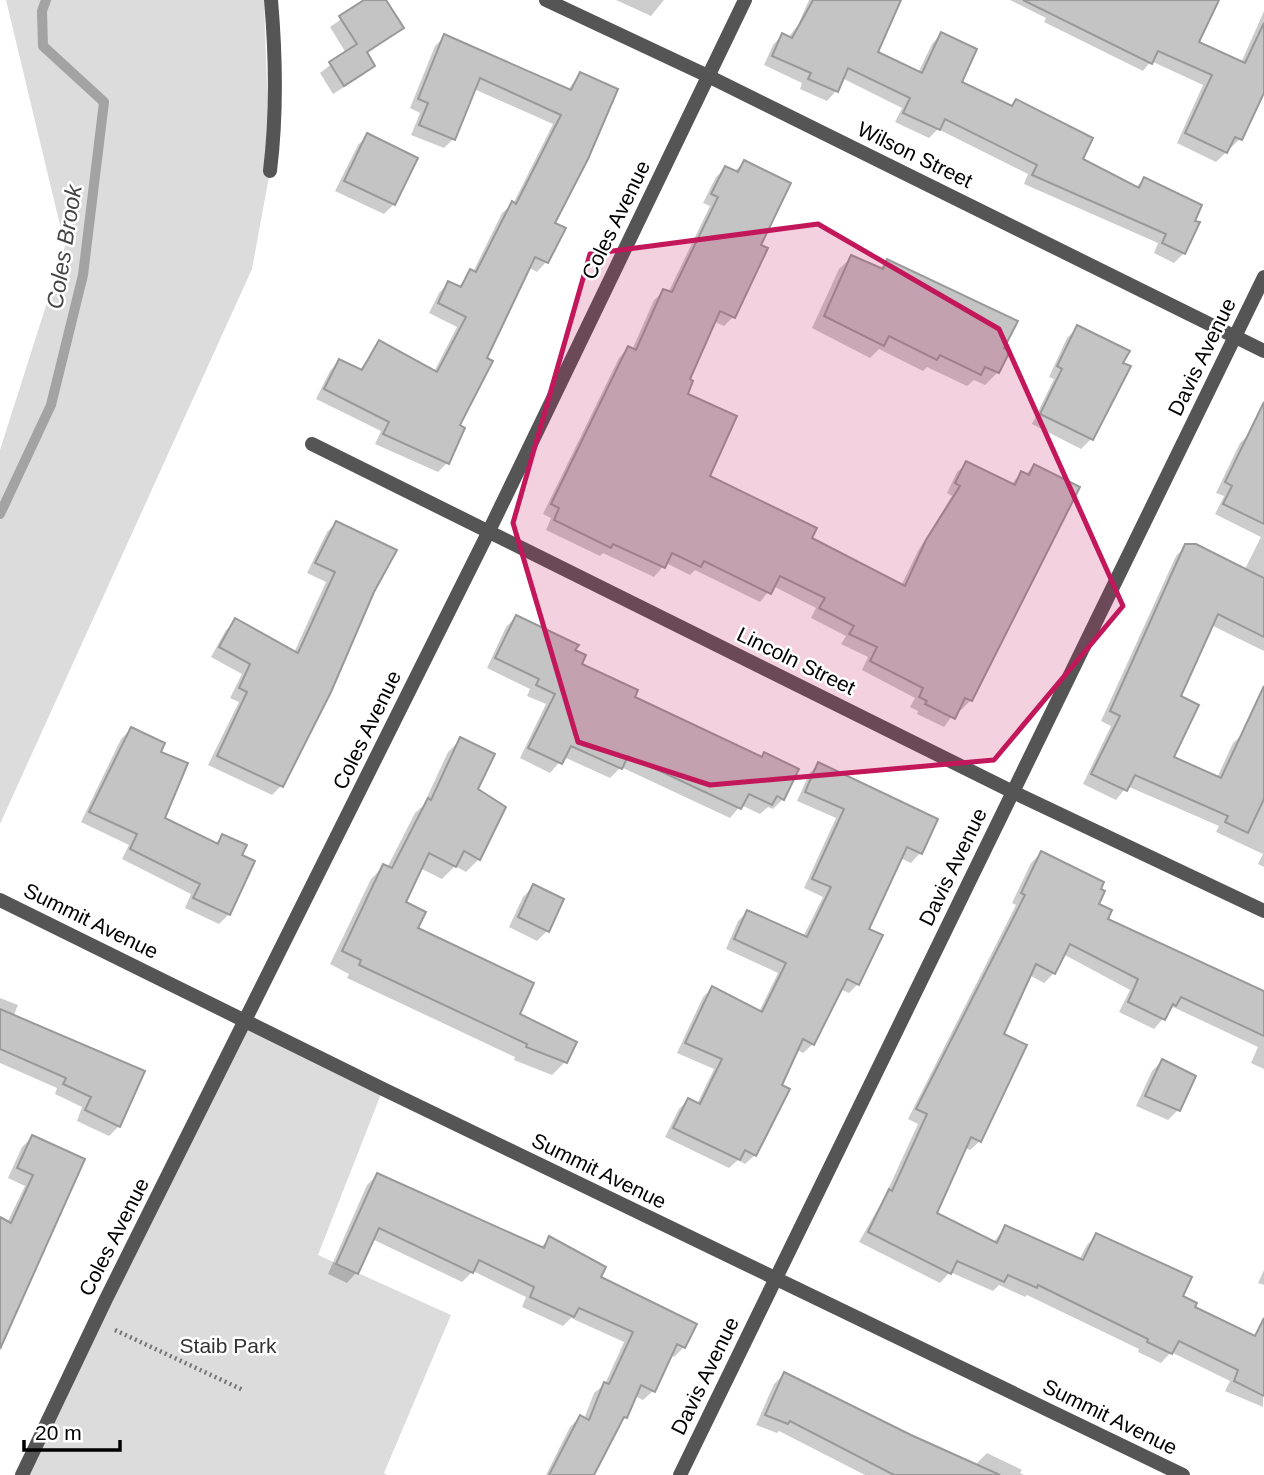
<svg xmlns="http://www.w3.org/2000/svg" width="1264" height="1475" font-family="Arial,sans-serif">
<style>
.green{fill:#dcdcdc}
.shadow{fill:#0003}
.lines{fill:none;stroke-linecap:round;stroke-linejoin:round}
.stream{stroke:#a3a3a3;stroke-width:10}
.building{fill:#c4c4c4;stroke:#999;stroke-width:2}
.path{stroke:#777;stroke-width:4.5;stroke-dasharray:2 3.5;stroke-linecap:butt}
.lane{stroke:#555;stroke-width:14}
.street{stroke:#555;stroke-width:14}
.marked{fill:#c2185b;fill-opacity:0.2;stroke:#c2185b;stroke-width:5;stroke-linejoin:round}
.labels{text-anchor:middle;stroke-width:5;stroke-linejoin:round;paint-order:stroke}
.street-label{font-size:21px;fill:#000;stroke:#fff}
.park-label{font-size:21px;fill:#333;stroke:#fff}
.water-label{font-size:23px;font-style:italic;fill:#444;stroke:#fff}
</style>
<rect width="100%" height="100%" fill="#fff"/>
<g class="green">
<path d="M 6,0 L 264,0 L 270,171 L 252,269 L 0,824 L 0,450 L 65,246 Z"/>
<path d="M 247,1021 L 383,1089 L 318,1255 L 451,1315 L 384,1473 L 387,1475 L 24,1475 Z"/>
</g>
<g class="shadow">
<path d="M 368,0 L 384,0 L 402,28 L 366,54 L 373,65 L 363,75 L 333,94 L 320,73 L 346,53 L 330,27 Z"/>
<path d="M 616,0 L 664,0 L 651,16 Z"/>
<path d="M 809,0 L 899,0 L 876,53 L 918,73 L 932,44 L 941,34 L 960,83 L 1010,107 L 1016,101 L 1081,160 L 1135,188 L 1144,179 L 1184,253 L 1174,263 L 1154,253 L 1158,243 L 1024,184 L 1028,174 L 938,129 L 929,138 L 895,122 L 902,108 L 842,78 L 836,91 L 827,101 L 800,89 L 802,83 L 764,65 L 773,45 L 782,35 L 788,38 L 798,25 Z"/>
<path d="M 1010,0 L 1217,0 L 1197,43 L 1241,63 L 1264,11 L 1264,89 L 1240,139 L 1216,162 L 1177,143 L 1203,85 L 1151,61 L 1143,71 L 1044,22 L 1046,18 Z"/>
<path d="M 445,36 L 567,91 L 580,74 L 552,224 L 563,229 L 546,262 L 537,272 L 528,267 L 485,358 L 447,463 L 438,472 L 375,444 L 381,431 L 316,399 L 330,371 L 339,361 L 359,371 L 379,342 L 434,372 L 457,327 L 429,313 L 439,293 L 448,283 L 458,287 L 473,272 L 502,213 L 513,204 L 553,124 L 474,89 L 453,139 L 444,148 L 411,135 L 420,113 L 410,108 L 435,46 Z"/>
<path d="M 368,135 L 394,204 L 384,214 L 335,191 L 358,145 Z"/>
<path d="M 744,162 L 759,246 L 734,316 L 724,326 L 715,322 L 687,380 L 685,394 L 708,477 L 810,539 L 901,586 L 918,551 L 952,496 L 947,493 L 957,472 L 967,463 L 1011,485 L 1021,473 L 1025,475 L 1034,466 L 971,700 L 961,710 L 958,708 L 944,727 L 917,714 L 918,711 L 910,707 L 915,698 L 862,670 L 868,657 L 841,644 L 846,636 L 811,618 L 816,608 L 773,586 L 760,602 L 695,570 L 690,575 L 666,563 L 654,577 L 603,553 L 600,556 L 546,530 L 551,518 L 543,514 L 619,358 L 628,348 L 632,350 L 654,300 L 664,291 L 668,293 L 710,206 L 703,203 L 716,177 L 725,168 L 734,172 Z"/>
<path d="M 852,257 L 879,269 L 888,261 L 1002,349 L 998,372 L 985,385 L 974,380 L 967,386 L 927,367 L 923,371 L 879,349 L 870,358 L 812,328 L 839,269 Z"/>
<path d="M 1077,328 L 1091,439 L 1081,449 L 1032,424 L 1054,379 L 1049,377 L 1067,338 Z"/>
<path d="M 1250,434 L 1264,440 L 1264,651 L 1211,625 L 1178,697 L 1172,758 L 1217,778 L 1233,743 L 1243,734 L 1264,744 L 1264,867 L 1258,864 L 1263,854 L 1216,832 L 1219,826 L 1127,786 L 1116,800 L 1083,784 L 1111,726 L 1101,721 L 1176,556 L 1186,546 L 1244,571 L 1261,537 L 1215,514 L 1224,496 L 1216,493 L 1240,443 Z"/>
<path d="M 336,523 L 372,591 L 281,786 L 272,795 L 208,765 L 239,702 L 230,698 L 242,674 L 211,657 L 226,630 L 236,621 L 294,653 L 326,582 L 307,573 L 327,532 Z"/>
<path d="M 516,617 L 573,651 L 580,665 L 633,698 L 760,758 L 764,754 L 783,799 L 773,809 L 768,807 L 760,814 L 741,805 L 730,818 L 621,767 L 610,778 L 564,757 L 550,773 L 520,758 L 546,704 L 527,696 L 530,689 L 487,668 L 506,627 Z"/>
<path d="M 131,729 L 163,818 L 214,844 L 223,836 L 240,856 L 229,914 L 219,924 L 185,908 L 191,894 L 122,859 L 129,845 L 81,822 L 121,739 Z"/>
<path d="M 461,739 L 476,790 L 479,859 L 466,872 L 455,866 L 442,879 L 420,868 L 403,903 L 416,929 L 518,1015 L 565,1062 L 552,1075 L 514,1060 L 515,1057 L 347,978 L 349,974 L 330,964 L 371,879 L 384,866 L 387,868 L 415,813 L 423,806 L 448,752 Z"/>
<path d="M 818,764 L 936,819 L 920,853 L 911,863 L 900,858 L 866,929 L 858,984 L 849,993 L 840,989 L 813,1044 L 803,1053 L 797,1050 L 755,1155 L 745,1164 L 738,1160 L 729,1168 L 665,1137 L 679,1109 L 688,1100 L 697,1104 L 714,1069 L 677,1053 L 703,997 L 712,988 L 759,1012 L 778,973 L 726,949 L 738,921 L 747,912 L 803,937 L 823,897 L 804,888 L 836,818 L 797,801 L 809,774 Z"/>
<path d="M 1041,853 L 1096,904 L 1105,920 L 1264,993 L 1264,1069 L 1251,1063 L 1258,1047 L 1173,1007 L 1154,1029 L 1119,1012 L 1130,990 L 1063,954 L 1054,973 L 1044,983 L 1029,975 L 1002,1035 L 980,1141 L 970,1150 L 965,1148 L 935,1214 L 993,1243 L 1005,1227 L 1079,1260 L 1087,1245 L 1096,1236 L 1192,1307 L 1252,1337 L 1257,1333 L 1264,1336 L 1263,1407 L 1225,1391 L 1230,1381 L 1171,1352 L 1161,1363 L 1138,1352 L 1139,1349 L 1027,1295 L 1025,1297 L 999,1285 L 993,1291 L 950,1272 L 940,1283 L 859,1242 L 885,1196 L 918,1124 L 908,1119 L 1016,905 L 1012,903 L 1031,863 Z"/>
<path d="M 533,887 L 547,931 L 537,941 L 509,927 L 523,897 Z"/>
<path d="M 0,998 L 18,1005 L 13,1017 L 143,1072 L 119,1126 L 109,1136 L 77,1121 L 82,1107 L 55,1094 L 57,1088 L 0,1063 Z"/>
<path d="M 1162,1061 L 1178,1110 L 1168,1120 L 1136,1106 L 1152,1071 Z"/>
<path d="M 32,1137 L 83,1160 L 0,1337 L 0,1219 L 7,1223 L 25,1186 L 8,1178 L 22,1147 Z"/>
<path d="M 377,1175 L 540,1248 L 549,1239 L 684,1347 L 674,1357 L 670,1355 L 653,1391 L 643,1400 L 635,1396 L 592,1475 L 546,1475 L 570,1427 L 580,1417 L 584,1419 L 594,1393 L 605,1384 L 624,1342 L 571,1318 L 563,1326 L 522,1307 L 526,1297 L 473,1271 L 462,1282 L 372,1239 L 356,1273 L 347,1283 L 328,1274 L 367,1185 Z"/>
<path d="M 1264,1270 L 1264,1285 L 1258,1283 Z"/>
<path d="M 784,1374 L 975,1465 L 987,1453 L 1022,1470 L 1020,1473 L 1024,1475 L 865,1475 L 779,1431 L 777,1433 L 756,1425 L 774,1384 Z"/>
</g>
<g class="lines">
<path class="stream" d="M 0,514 L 51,405 L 83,275 L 104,102 L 43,46 L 42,11 L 46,0"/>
</g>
<g class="building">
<path d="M 364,0 L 386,0 L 404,28 L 367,52 L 375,66 L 344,86 L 329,62 L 357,44 L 339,16 Z"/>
<path d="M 813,0 L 901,0 L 878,52 L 922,73 L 941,32 L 977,49 L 962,82 L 1012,106 L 1016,99 L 1093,138 L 1083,159 L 1139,188 L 1144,177 L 1202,205 L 1195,221 L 1200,222 L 1185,254 L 1162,243 L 1166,234 L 1032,175 L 1037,165 L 945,119 L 940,130 L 903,113 L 910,98 L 848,68 L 838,92 L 808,79 L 811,73 L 772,56 L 782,33 L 792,38 Z"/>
<path d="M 1023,0 L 1219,0 L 1199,42 L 1245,63 L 1264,23 L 1264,93 L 1242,140 L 1235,137 L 1227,153 L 1185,133 L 1212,75 L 1158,51 L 1152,64 Z"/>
<path d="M 444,34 L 571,90 L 580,72 L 618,89 L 588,159 L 555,223 L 566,228 L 548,263 L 535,257 L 487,358 L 493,361 L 460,425 L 465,428 L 449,464 L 383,434 L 389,422 L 324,389 L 339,359 L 362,370 L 379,340 L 437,372 L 466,317 L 438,303 L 448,281 L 461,287 L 470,269 L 476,272 L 512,201 L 516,204 L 561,115 L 480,78 L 455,140 L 419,125 L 428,103 L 418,99 Z"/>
<path d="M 367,133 L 418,158 L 395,205 L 344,181 Z"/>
<path d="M 744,160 L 791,183 L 761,245 L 768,248 L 735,318 L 720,311 L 690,379 L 693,381 L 688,394 L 737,416 L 710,476 L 817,528 L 812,538 L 905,586 L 926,540 L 960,486 L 955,483 L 966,461 L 1015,485 L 1021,471 L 1029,475 L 1034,464 L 1080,487 L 972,701 L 965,698 L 955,719 L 925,704 L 927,701 L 919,697 L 923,688 L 870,661 L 877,647 L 849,634 L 854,626 L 819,608 L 825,598 L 780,576 L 771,594 L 704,561 L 701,567 L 672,553 L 665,568 L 613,544 L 611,548 L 554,520 L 559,508 L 551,504 L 628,346 L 636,350 L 663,289 L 672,292 L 718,197 L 711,194 L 725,166 L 738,172 Z"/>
<path d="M 851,255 L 883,269 L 887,259 L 1018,321 L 1004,348 L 1010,351 L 999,373 L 985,367 L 981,375 L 940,355 L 937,360 L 889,336 L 884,346 L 824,316 Z"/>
<path d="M 1077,325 L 1130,351 L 1123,363 L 1131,366 L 1093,440 L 1040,414 L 1062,369 L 1057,366 Z"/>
<path d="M 1264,402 L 1264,524 L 1223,504 L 1232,486 L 1225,482 Z"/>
<path d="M 336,521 L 397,550 L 374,592 L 331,692 L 283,787 L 217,756 L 247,692 L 239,688 L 250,664 L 219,647 L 235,618 L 298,653 L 335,572 L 315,563 Z"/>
<path d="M 1185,544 L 1196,544 L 1264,578 L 1264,637 L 1218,614 L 1181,696 L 1199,705 L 1174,757 L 1221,778 L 1264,686 L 1264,799 L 1248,833 L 1225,822 L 1228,816 L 1135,775 L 1127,791 L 1091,774 L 1120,716 L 1110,711 Z"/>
<path d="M 516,615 L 579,645 L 575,650 L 586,655 L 582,664 L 638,690 L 635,697 L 762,757 L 764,752 L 799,769 L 784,800 L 777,796 L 772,805 L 749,794 L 741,809 L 628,756 L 622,769 L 571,746 L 562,764 L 528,748 L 555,694 L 536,685 L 539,679 L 495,658 Z"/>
<path d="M 131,727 L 165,743 L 161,752 L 188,763 L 165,818 L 218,844 L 222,834 L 247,845 L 242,855 L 255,861 L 230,915 L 193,898 L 200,884 L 130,849 L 137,834 L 89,812 Z"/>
<path d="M 460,737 L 495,754 L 478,789 L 506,807 L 480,860 L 464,851 L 456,867 L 429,853 L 406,902 L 426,912 L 418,928 L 534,983 L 520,1014 L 577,1042 L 567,1063 L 526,1047 L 527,1044 L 359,965 L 361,960 L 342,951 L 383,864 L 392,868 L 428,798 L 431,800 Z"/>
<path d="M 818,762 L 938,819 L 922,854 L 907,847 L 869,929 L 883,935 L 859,985 L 847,979 L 814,1045 L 803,1039 L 782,1085 L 790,1089 L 756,1156 L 745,1150 L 740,1160 L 673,1128 L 688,1098 L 700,1104 L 722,1059 L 685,1043 L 712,986 L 762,1012 L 786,963 L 734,939 L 747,910 L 807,937 L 831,887 L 812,879 L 844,809 L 805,792 Z"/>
<path d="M 1041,851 L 1104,882 L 1101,889 L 1105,891 L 1099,904 L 1112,910 L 1108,919 L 1264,991 L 1264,1036 L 1181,997 L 1176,1006 L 1173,1004 L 1165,1020 L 1128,1002 L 1138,979 L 1070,944 L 1055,974 L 1036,964 L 1004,1034 L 1027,1045 L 981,1142 L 971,1137 L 937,1213 L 997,1243 L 1005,1225 L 1083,1260 L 1096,1233 L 1192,1277 L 1183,1296 L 1197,1303 L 1195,1307 L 1255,1336 L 1264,1318 L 1264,1396 L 1234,1381 L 1238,1370 L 1179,1341 L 1172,1354 L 1147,1342 L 1148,1339 L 1038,1285 L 1037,1288 L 1008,1275 L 1004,1282 L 957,1261 L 951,1274 L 868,1232 L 889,1189 L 892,1191 L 927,1114 L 916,1109 L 1025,895 L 1021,893 Z"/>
<path d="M 533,884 L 564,899 L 549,932 L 518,917 Z"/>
<path d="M 0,1009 L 145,1071 L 120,1127 L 85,1110 L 91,1097 L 63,1084 L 66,1078 L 0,1049 Z"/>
<path d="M 1162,1059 L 1196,1076 L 1180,1111 L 1145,1096 Z"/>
<path d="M 32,1135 L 85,1159 L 0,1349 L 0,1217 L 11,1223 L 33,1175 L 17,1168 Z"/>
<path d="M 377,1173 L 544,1248 L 549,1236 L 606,1267 L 601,1277 L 697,1324 L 685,1348 L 677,1344 L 655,1392 L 641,1385 L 627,1418 L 624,1417 L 594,1475 L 549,1475 L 580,1415 L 589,1420 L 604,1382 L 609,1384 L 633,1332 L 579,1308 L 574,1317 L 530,1297 L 534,1287 L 479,1260 L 473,1273 L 379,1228 L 358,1274 L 336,1264 Z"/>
<path d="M 784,1372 L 911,1435 L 1000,1475 L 894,1475 L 790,1421 L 788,1424 L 765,1415 Z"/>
</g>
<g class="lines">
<path class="path" d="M 115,1330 L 243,1390"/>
<path class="lane" d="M 680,1475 L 1264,277"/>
<g class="street">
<path d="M 546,0 L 708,76 L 1264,351"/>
<path d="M 270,171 C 277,114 276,58 271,0"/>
<path d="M 312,444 L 1013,792 L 1264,911"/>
<path d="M 0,900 L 383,1089 L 1183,1475"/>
<path d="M 22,1475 L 106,1299 L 488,533 L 745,0"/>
</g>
</g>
<path class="marked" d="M 818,224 L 999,329 L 1123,606 L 994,760 L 710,785 L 578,742 L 513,523 L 590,254 Z"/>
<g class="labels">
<g class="street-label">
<text transform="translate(915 155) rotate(26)" y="7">Wilson Street</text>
<text transform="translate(616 220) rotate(-64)" y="7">Coles Avenue</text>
<text transform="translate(1202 357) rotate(-64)" y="7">Davis Avenue</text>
<text transform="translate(796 661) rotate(26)" y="7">Lincoln Street</text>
<text transform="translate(367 730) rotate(-64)" y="7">Coles Avenue</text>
<text transform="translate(953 867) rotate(-64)" y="7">Davis Avenue</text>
<text transform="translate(91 921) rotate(26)" y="7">Summit Avenue</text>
<text transform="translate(599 1171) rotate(26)" y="7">Summit Avenue</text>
<text transform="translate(114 1237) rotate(-63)" y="7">Coles Avenue</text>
<text transform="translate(705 1376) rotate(-64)" y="7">Davis Avenue</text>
<text transform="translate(1110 1417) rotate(26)" y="7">Summit Avenue</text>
</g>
<g class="park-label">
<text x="228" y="1353">Staib Park</text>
</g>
<g class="water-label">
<text transform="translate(64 247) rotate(-81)" y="8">Coles Brook</text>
</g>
</g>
<path d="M24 1440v10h96v-10" fill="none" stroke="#000000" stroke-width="3.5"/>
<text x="35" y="1440" font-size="21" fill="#000000" stroke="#ffffff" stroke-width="5" paint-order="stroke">20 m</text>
</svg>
